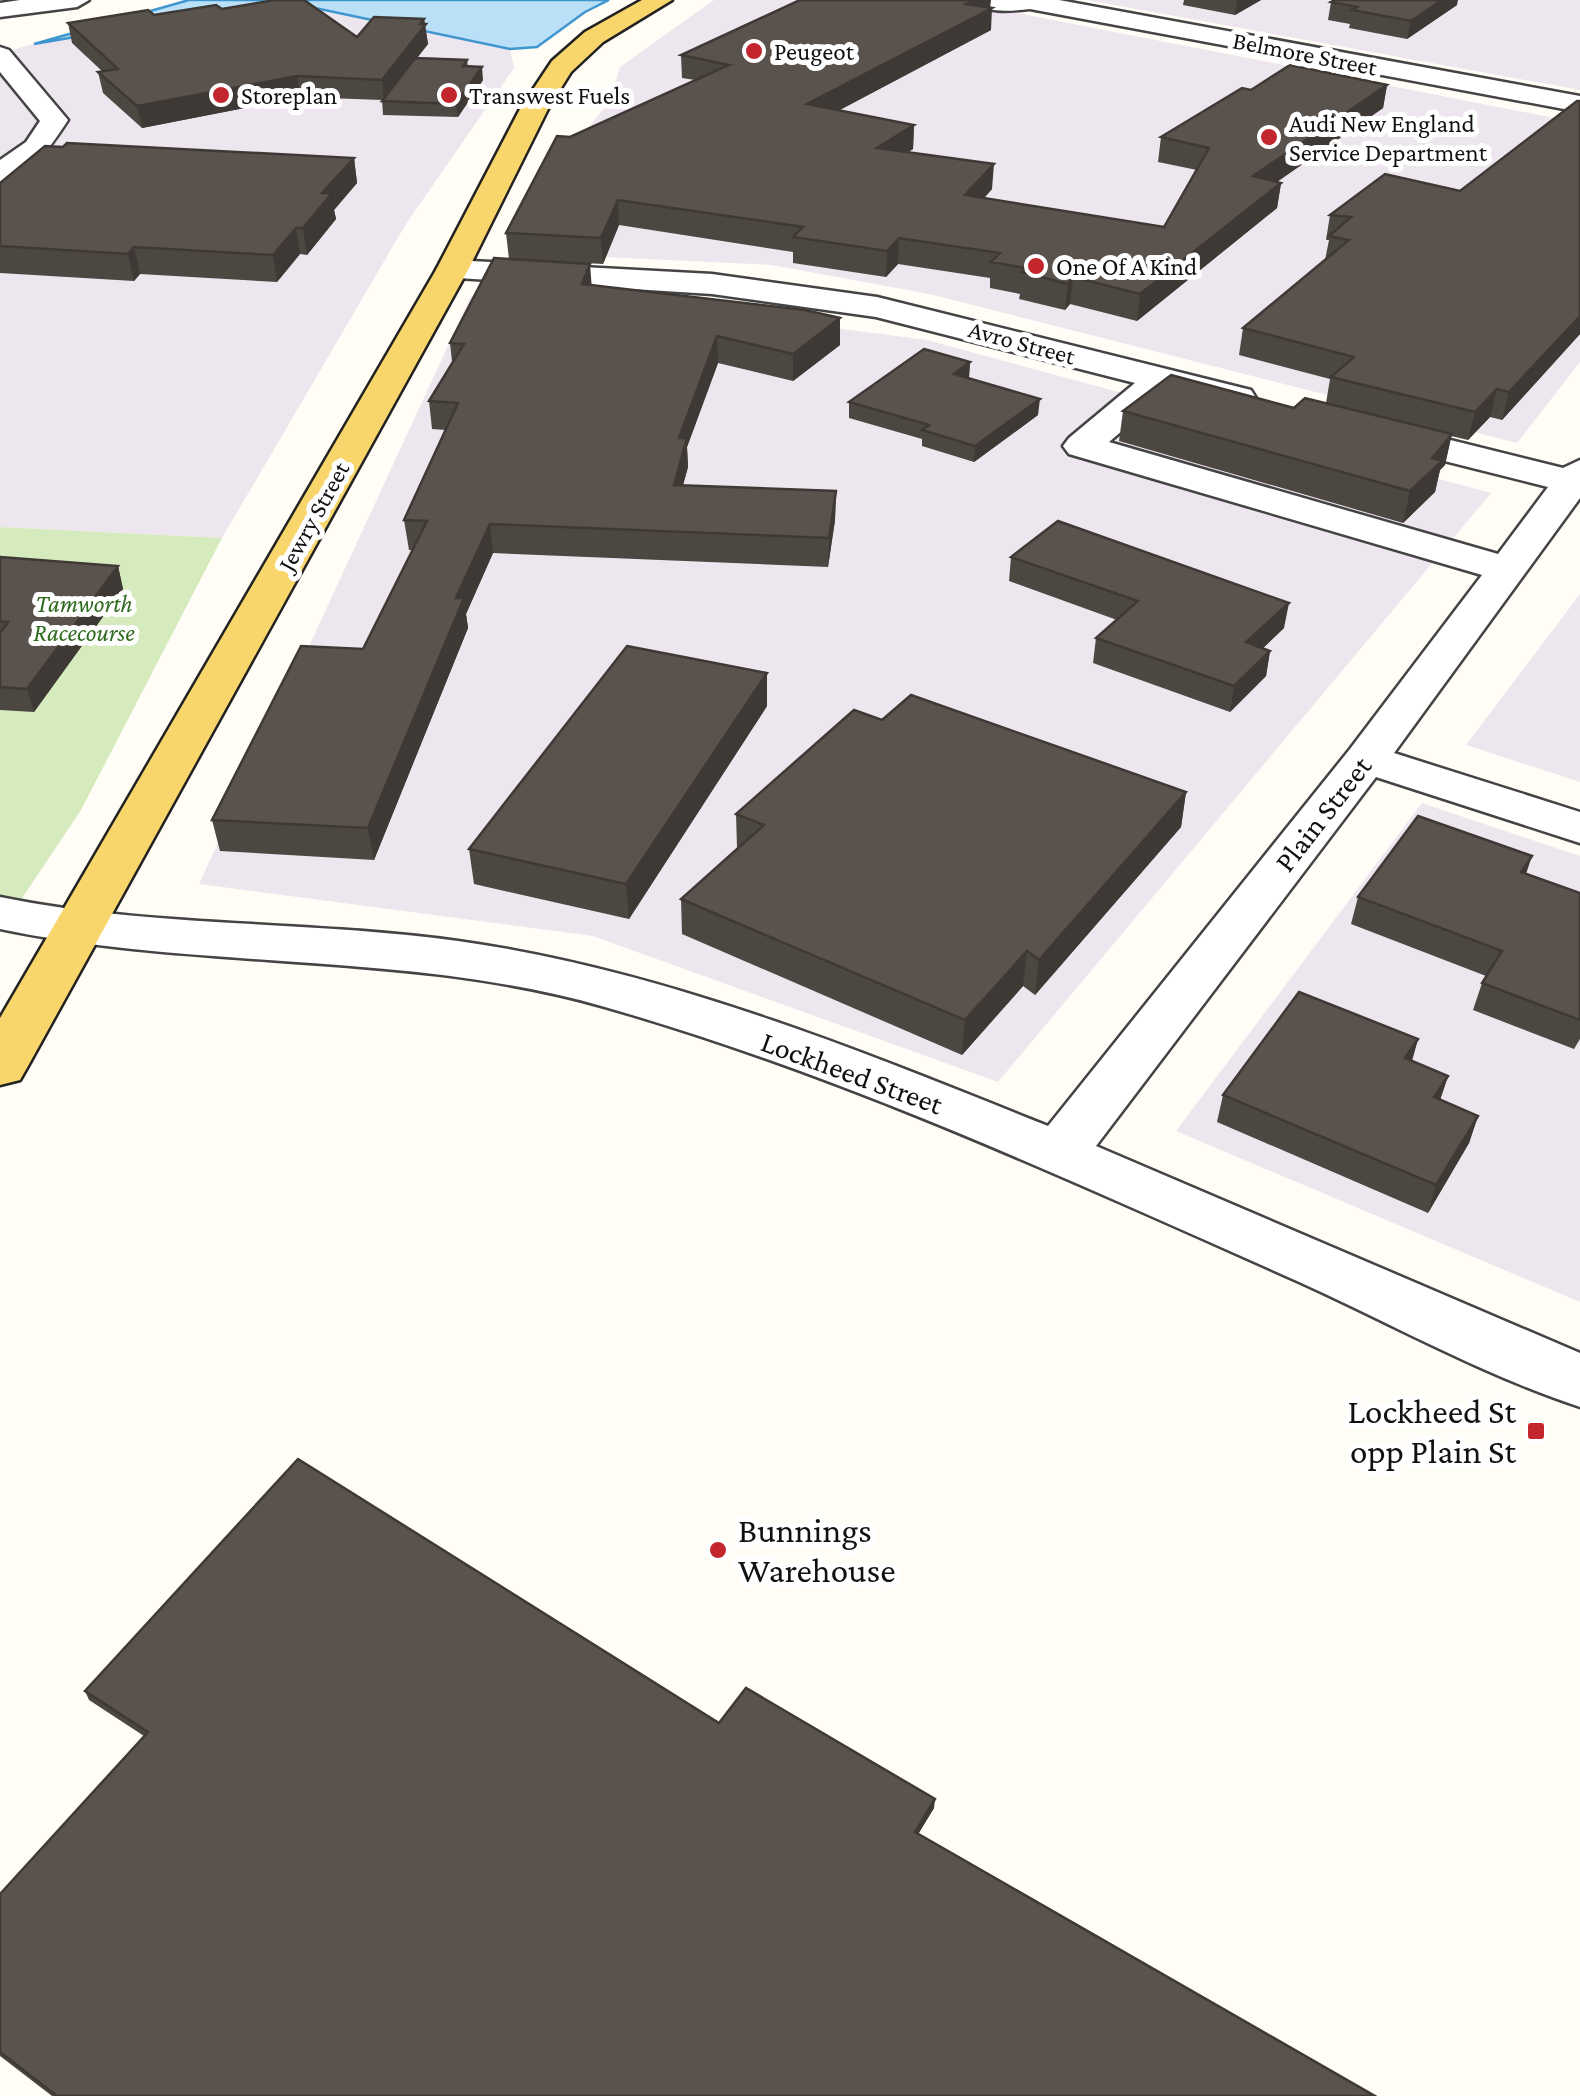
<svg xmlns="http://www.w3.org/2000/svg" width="1580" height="2096" font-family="'Crimson Pro',serif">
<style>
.industrial{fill:#eee6ef}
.green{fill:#d5ebbd}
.water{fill:#b9e0f7;stroke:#3f96cf;stroke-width:2.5}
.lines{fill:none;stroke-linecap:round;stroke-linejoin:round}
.minor-casing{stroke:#444;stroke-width:5}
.major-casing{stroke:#222;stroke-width:5}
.minor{fill:#fff;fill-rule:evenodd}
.major{fill:#f9d66b;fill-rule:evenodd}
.wall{fill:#4d4742}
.shaded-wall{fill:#3f3936}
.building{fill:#5a524d;stroke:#3f3936;stroke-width:2.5}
.poi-dot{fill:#c4262e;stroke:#fff;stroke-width:4}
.labels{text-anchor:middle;stroke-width:10;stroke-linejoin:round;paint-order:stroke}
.far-poi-label{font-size:25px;fill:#111;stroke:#fff;text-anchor:start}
.far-street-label{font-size:25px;fill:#111;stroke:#fff}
.far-park-label{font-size:25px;font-style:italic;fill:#2f6b1f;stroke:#fff}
.street-label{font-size:30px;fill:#111;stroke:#fff}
.near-poi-label{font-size:35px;fill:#111;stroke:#fff;text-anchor:end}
</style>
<rect width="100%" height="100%" fill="#fffdf5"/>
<g class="industrial">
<path d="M 714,0 L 1000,0 L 987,7 L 1580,123 L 1580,362 L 1517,443 L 929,294 L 772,265 L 520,253 L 559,161 L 609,103 L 620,67 Z"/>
<path d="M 1087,0 L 1580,0 L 1580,90 Z"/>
<path d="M 315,8 L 510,49 L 514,68 L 406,224 L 222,538 L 0,527 L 0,53 L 34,44 L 145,25 Z"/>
<path d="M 471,296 L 651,304 L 927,340 L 1491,493 L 998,1082 L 593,936 L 199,884 Z"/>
<path d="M 1580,594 L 1580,782 L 1466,745 Z"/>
<path d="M 1422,803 L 1580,856 L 1580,1302 L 1176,1131 Z"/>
</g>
<path class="green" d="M 0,527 L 222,538 L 81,810 L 0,931 Z"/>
<path class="water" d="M 189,0 L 609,0 L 585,12 L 537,47 L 510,49 L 315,8 L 133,27 L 34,44 Z"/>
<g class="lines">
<defs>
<g id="minor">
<path d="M 20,0 L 89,0 L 77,7 L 0,17 L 0,3 Z"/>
<path d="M 971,0 L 1059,0 L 1580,96 L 1580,112 L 1030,9 C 1011,11 985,14 971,0 Z"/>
<path d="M 0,47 L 9,50 L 68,120 C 51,146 32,175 0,183 L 0,160 L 26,142 L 40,121 L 0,72 Z"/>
<path d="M 452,260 L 712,274 L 877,297 L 1251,390 L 1256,398 L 1251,406 L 1238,409 L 1168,391 L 1109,442 L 1498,554 L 1548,487 L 1361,440 L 1356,432 L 1361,424 L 1374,421 L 1563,468 L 1580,460 L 1580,498 L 1394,753 L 1580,812 L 1580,843 L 1376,777 L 1096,1146 L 1580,1353 L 1580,1407 C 1483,1375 1390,1323 1297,1281 C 1072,1181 843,1075 605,1007 C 407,950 200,971 0,929 L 0,897 C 152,928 306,920 458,941 C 661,969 859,1050 1048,1126 L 1350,749 L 1482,575 L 1069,454 L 1063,446 L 1069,438 L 1135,383 L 876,317 L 712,294 L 441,277 L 436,270 L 441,263 Z"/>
</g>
<path id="major" d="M 642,0 L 672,0 L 603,42 L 571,72 L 548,109 L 468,270 L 28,1066 L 20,1080 L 0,1085 L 0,1018 L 436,270 L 520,109 L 552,61 L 585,32 Z"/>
</defs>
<use href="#minor" class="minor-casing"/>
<use href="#major" class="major-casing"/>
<use href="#minor" class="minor"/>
<use href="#major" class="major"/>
</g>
<g class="wall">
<path d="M 1184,0 L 1261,0 L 1235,15 L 1183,5 Z"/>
<path d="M 1331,2 L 1457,5 L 1407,39 L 1349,28 L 1350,24 L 1328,20 Z"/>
<path d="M 990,8 L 991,30 L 840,110 L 914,125 L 913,149 L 908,152 L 992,189 L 984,198 L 1164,227 L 1197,170 L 1158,162 L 1161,137 L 1251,90 L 1387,85 L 1383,108 L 1277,182 L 1281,183 L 1277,208 L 1137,321 L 1070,304 L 1065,310 L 1019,299 L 1020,294 L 990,288 L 990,278 L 898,264 L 886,277 L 793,263 L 793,252 L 619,225 L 603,264 L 509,259 L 592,285 L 840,345 L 793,381 L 718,363 L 687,447 L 688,467 L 683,485 L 836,491 L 835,520 L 828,567 L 493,553 L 466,614 L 468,628 L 374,860 L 220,851 L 212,820 L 363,649 L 413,550 L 409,550 L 404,520 L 446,430 L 432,429 L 429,401 L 452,362 L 450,343 L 509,259 L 506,233 L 570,137 L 695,80 L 682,78 L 681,55 Z"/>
<path d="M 154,15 L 357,37 L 424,19 L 428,44 L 417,58 L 467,60 L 468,66 L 483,80 L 458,117 L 383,115 L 382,100 L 300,97 L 142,128 L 103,93 L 98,72 L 103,72 L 72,43 L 68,23 Z"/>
<path d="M 354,158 L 357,183 L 334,210 L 336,219 L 307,255 L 300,254 L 277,282 L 140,274 L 134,281 L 0,273 L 0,183 Z"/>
<path d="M 1385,174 L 1580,334 L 1502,420 L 1490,417 L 1468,440 L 1451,436 L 1445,465 L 1440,470 L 1435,492 L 1403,523 L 1119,441 L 1123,411 L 1294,408 L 1326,403 L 1330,379 L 1239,355 L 1243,328 L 1325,260 L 1329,240 L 1326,240 L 1330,215 Z"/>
<path d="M 970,362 L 969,377 L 1038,415 L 974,462 L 922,446 L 922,439 L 849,418 L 849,402 Z"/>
<path d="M 0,557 L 118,566 L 123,589 L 34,712 L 0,710 Z"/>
<path d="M 1011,557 L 1284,628 L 1263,648 L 1270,651 L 1266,676 L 1230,712 L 1093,663 L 1096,638 L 1117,620 L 1009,581 Z"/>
<path d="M 767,673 L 767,706 L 629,919 L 474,884 L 469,849 Z"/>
<path d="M 882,720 L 1186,792 L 1181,827 L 1035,995 L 1023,986 L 962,1055 L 682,934 L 681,899 L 737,848 L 736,814 Z"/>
<path d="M 1526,874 L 1580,893 L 1580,1039 L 1574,1049 L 1473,1010 L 1482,983 L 1486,976 L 1351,924 L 1358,897 Z"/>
<path d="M 1418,1039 L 1412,1061 L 1448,1076 L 1440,1100 L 1478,1116 L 1469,1143 L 1428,1213 L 1217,1122 L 1223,1095 Z"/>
<path d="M 85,1691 L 719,1723 L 934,1808 L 918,1834 L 1375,2096 L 52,2096 L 0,2056 L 0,1894 L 144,1736 L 89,1700 Z"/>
</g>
<g class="shaded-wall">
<path d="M 974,0 L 991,0 L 990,9 L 992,8 L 991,30 L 807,127 L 807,104 Z"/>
<path d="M 1237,0 L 1261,0 L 1235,15 Z"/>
<path d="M 1442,0 L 1458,0 L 1457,5 L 1407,39 L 1411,21 Z"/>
<path d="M 424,19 L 428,44 L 384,100 L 382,80 Z"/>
<path d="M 482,67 L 483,80 L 458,117 L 456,104 Z"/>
<path d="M 297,76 L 300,97 L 142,128 L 137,106 Z"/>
<path d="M 1387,85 L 1383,108 L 1249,201 L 1253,176 Z"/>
<path d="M 914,125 L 913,149 L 876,172 L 877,148 Z"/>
<path d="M 354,158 L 357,183 L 334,210 L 336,219 L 307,255 L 303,228 L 322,193 Z"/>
<path d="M 994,164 L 992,189 L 964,221 L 965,195 Z"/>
<path d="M 1281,183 L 1277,208 L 1137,321 L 1140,294 Z"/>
<path d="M 618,200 L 619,225 L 603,264 L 601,238 Z"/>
<path d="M 296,228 L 300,254 L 277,282 L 273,255 Z"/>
<path d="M 899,238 L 898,264 L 886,277 L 887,251 Z"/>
<path d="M 134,247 L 140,274 L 134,281 L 128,254 Z"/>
<path d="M 590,264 L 592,290 L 582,284 Z"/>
<path d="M 1073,277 L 1070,304 L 1065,310 L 1068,284 Z"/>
<path d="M 1580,316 L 1580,334 L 1502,420 L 1509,392 Z"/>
<path d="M 840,318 L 840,345 L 793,381 L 793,354 Z"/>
<path d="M 717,336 L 718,363 L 687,447 L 688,467 L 675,514 L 674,485 L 679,438 Z"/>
<path d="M 970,362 L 969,377 L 954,374 Z"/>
<path d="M 1497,389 L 1490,417 L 1468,440 L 1475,412 Z"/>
<path d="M 1040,399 L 1038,415 L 974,462 L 975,446 Z"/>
<path d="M 1452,434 L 1445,465 L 1440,470 L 1435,492 L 1403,523 L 1410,491 L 1432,458 Z"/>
<path d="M 836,491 L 835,520 L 828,567 L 829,538 Z"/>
<path d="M 490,524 L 493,553 L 466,614 L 468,628 L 374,860 L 368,828 L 456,598 Z"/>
<path d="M 118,566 L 123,589 L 34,712 L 27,689 Z"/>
<path d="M 1289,603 L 1284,628 L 1242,668 L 1246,642 Z"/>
<path d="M 1270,651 L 1266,676 L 1230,712 L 1234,686 Z"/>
<path d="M 767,673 L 767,706 L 629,919 L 626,884 Z"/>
<path d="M 1186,792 L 1181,827 L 1035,995 L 1039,960 Z"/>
<path d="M 1532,856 L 1523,883 L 1521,872 Z"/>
<path d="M 1027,951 L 1023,986 L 962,1055 L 965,1020 Z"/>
<path d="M 1418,1039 L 1410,1066 L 1405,1058 Z"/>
<path d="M 1448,1076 L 1439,1103 L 1434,1097 Z"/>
<path d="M 1478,1116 L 1469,1143 L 1428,1213 L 1436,1185 Z"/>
<path d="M 935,1799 L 934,1808 L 914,1841 L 915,1832 Z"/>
</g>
<g class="building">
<path d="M 275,0 L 304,0 L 357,37 L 374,17 L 424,19 L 420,24 L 426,24 L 382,80 L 297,76 L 137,106 L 98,72 L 118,69 L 68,23 L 148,10 L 154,15 L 216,5 L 222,9 Z"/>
<path d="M 800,0 L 974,0 L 966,4 L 992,8 L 807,104 L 914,125 L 877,148 L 994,164 L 965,195 L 1164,227 L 1209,148 L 1161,137 L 1242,88 L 1251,90 L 1290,65 L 1387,85 L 1253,176 L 1281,183 L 1140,294 L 1073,277 L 1068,284 L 1022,272 L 1025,268 L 991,262 L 1000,253 L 899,238 L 887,251 L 793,237 L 803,227 L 618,200 L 601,238 L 506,233 L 557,136 L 570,137 L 729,65 L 681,55 Z"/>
<path d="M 1335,0 L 1442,0 L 1411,21 L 1352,10 L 1357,7 L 1331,2 Z"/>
<path d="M 415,58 L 467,60 L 463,66 L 482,67 L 456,104 L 382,101 Z"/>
<path d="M 1577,101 L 1580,101 L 1580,316 L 1509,392 L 1497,389 L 1475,412 L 1331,377 L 1354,357 L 1243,328 L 1349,240 L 1329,236 L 1351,217 L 1330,215 L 1385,174 L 1460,191 Z"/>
<path d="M 67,143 L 354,158 L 322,193 L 332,193 L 303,228 L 296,228 L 273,255 L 134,247 L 128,254 L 0,246 L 0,183 L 45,146 L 63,147 Z"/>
<path d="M 494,258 L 590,264 L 582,284 L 805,310 L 840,318 L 793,354 L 717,336 L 679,438 L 687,438 L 674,485 L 836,491 L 829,538 L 490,524 L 456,598 L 464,598 L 368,828 L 212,820 L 301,646 L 363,649 L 427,521 L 404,520 L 458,403 L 429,401 L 464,344 L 450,343 Z"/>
<path d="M 924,349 L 970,362 L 954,374 L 1040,399 L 975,446 L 922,430 L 929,425 L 849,402 Z"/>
<path d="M 1171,375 L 1294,408 L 1305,398 L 1452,434 L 1432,458 L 1442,461 L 1410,491 L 1123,411 Z"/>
<path d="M 1058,521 L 1289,603 L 1246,642 L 1270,651 L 1234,686 L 1096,638 L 1138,601 L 1011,557 Z"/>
<path d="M 0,557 L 118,566 L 27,689 L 0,687 L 0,633 L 8,622 L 0,621 Z"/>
<path d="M 627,646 L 767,673 L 626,884 L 469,849 Z"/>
<path d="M 911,695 L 1186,792 L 1039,960 L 1027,951 L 965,1020 L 681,899 L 764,825 L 736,814 L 854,710 L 882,720 Z"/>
<path d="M 1418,816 L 1532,856 L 1521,872 L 1580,893 L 1580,1020 L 1482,983 L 1502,951 L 1358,897 Z"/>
<path d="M 1299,992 L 1418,1039 L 1405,1058 L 1448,1076 L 1434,1097 L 1478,1116 L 1436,1185 L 1223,1095 Z"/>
<path d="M 298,1459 L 719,1723 L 746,1688 L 935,1799 L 915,1832 L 1375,2096 L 57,2096 L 0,2052 L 0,1894 L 148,1732 L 85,1691 Z"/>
</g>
<g class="poi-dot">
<circle cx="754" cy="51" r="10"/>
<circle cx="221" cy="95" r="10"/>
<circle cx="449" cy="95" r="10"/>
<circle cx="1269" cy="137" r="10"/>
<circle cx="1036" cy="266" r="10"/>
<rect x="1526" y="1421" width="20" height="20" rx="5"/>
<circle cx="718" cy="1550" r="10"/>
</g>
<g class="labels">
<g class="far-poi-label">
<text x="774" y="60">Peugeot</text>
<text x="241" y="104">Storeplan</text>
<text x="469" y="104">Transwest Fuels</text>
<text x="1289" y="132">Audi New England<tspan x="1289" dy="29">Service Department</tspan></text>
<text x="1056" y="275">One Of A Kind</text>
</g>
<g class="far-street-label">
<text transform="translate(1305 53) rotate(11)" y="9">Belmore Street</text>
<text transform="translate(1022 342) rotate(15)" y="9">Avro Street</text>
<text transform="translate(313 516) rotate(-61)" y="9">Jewry Street</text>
</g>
<g class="far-park-label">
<text x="84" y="612">Tamworth<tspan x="84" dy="29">Racecourse</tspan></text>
</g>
<g class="street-label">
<text transform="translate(1323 814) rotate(-52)" y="10">Plain Street</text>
<text transform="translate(852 1073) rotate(20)" y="10">Lockheed Street</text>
</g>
<g class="near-poi-label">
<text x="1516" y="1423">Lockheed St<tspan x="1516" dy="40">opp Plain St</tspan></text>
<text x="738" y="1542" text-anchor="start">Bunnings<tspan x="738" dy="40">Warehouse</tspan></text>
</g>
</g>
</svg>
